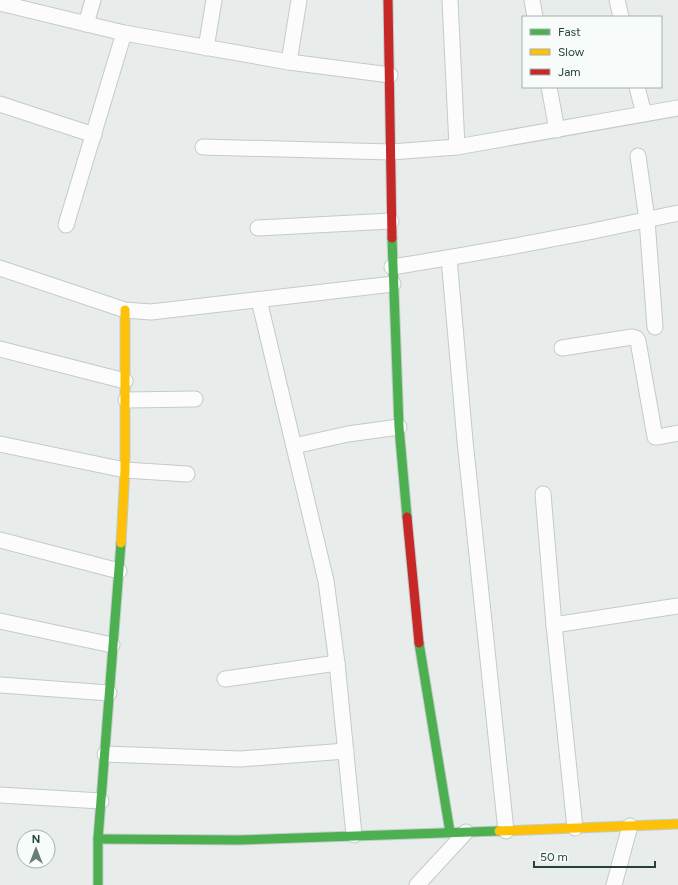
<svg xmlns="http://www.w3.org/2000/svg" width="678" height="885" font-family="Figtree,sans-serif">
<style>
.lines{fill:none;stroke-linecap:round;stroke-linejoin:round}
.street-casing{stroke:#c5cac8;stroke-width:17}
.fast-casing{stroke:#c3cbc8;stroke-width:11}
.slow-casing{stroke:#c3cbc8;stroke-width:11}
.jam-casing{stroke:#c3cbc8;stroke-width:11}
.street{stroke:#fcfcfc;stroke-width:15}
.fast{stroke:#4caf50;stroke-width:9}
.slow{stroke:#ffc107;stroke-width:9}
.jam{stroke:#c62828;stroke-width:9}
</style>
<rect width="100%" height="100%" fill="#e8edeb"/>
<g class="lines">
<defs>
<g id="street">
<path d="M 450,0 L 457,147"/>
<path d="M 532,0 L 535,17"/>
<path d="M 617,0 L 621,17"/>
<path d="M 0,3 L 124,33 L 289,62 L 390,75"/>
<path d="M 86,24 L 93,0"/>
<path d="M 206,48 L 214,0"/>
<path d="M 289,62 L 299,0"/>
<path d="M 549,87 L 557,130"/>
<path d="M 637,87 L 644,114"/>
<path d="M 0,104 L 94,135"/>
<path d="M 203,147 L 391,152 L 457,147 L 678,108"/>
<path d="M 638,156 L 647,220 L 655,327"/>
<path d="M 66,225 L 124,33"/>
<path d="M 258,228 L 391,221"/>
<path d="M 449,258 L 465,441 L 506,831"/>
<path d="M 392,267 C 488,252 583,234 678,213"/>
<path d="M 0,268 L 125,310 L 151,312 L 393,284"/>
<path d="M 259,300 L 326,581 L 337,663 L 354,835"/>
<path d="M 562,348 L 632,337 L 636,338 L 638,341 L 655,437 L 658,437 L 678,433"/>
<path d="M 0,349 L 125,381"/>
<path d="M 126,400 L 195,399"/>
<path d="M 0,444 L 125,470 L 187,474"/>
<path d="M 294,446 L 348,434 L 399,427"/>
<path d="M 543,494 L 554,625 L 575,828"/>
<path d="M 0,540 L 119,571"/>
<path d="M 0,621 L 112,645"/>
<path d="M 554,625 L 678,606"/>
<path d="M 225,679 L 337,663"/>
<path d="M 0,685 L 109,693"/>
<path d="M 105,754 L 240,759 L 346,751"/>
<path d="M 0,795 L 101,801"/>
<path d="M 417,885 L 466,832"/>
<path d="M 614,885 L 630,826"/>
</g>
<g id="fast">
<path d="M 392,238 L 399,427 L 407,517"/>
<path d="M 419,643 L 450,832"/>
<path d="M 98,839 L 239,840 L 499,831"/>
<path d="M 98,885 L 98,839 L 121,543"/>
</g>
<g id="slow">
<path d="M 121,543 L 125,470 L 125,310"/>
<path d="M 499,831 L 678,824"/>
</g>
<g id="jam">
<path d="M 388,0 L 392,238"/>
<path d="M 407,517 L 419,643"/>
</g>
</defs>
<use href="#street" class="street-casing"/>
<use href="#fast" class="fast-casing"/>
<use href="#slow" class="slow-casing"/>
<use href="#jam" class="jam-casing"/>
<use href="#street" class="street"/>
<use href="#fast" class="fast"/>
<use href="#slow" class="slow"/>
<use href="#jam" class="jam"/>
</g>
<rect x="522" y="16" width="140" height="72" fill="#f7fbf9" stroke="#a3b1ad"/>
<rect x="530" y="29" width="20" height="6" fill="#4caf50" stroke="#a3b1ad"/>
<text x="558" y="36" font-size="12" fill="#24423a">Fast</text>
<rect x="530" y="49" width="20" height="6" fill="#ffc107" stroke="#a3b1ad"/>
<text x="558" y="56" font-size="12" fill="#24423a">Slow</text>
<rect x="530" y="69" width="20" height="6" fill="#c62828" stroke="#a3b1ad"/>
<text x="558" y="76" font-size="12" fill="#24423a">Jam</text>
<g transform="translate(36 849)"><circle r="19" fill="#f7fbf9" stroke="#a3b1ad"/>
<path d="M0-3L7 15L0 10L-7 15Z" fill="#697e78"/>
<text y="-6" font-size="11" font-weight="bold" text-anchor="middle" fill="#24423a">N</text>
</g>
<path d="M534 861v6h121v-6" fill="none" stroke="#24423a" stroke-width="2"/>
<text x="540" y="861" font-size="12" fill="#24423a" stroke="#f7fbf9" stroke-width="3" paint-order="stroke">50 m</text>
</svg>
